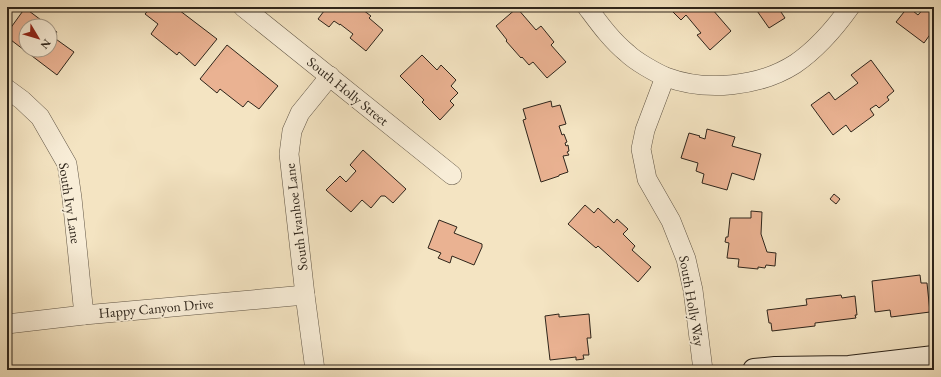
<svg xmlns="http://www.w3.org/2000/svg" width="941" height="377" font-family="'EB Garamond',serif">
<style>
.building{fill:#eab292;stroke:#2e251b}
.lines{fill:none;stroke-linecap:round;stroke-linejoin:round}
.street-casing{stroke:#605545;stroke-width:20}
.secondary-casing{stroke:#2e251b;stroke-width:24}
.street{stroke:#f8edd7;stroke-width:19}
.secondary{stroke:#f8edd7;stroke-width:22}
.labels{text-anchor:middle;stroke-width:3.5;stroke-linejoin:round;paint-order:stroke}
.street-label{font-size:14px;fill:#2e251b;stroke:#f8edd7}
</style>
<rect width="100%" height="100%" fill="#f4e4c2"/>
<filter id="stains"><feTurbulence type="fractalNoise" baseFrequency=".005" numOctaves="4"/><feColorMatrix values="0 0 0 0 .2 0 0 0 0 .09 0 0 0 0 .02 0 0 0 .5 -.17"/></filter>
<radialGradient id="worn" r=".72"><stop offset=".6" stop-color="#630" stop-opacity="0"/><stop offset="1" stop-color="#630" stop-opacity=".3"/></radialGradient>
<g class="building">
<path d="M 151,7 L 175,7 L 217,39 L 195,66 L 179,52 L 177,55 L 151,34 L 158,24 L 145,14 Z"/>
<path d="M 318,7 L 366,7 L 363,10 L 371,16 L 369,18 L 383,30 L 366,51 L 350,38 L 353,34 L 340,24 L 340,25 L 334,21 L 329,27 L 318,19 L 324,11 Z"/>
<path d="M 674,7 L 715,7 L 712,9 L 731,31 L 710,50 L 697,35 L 701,33 L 686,15 L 681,20 L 671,10 Z"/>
<path d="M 756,7 L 782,7 L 779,9 L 785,18 L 769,28 L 755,8 Z"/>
<path d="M 908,7 L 918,15 L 925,7 L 934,7 L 934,29 L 924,43 L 896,22 Z"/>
<path d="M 25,8 L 49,26 L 26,26 L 26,50 L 50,50 L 50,27 L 57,32 L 53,37 L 74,52 L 57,75 L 7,37 L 7,33 Z"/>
<path d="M 517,8 L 536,30 L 541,26 L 554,42 L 551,45 L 566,62 L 547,78 L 533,62 L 529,65 L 522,57 L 521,58 L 506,41 L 507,40 L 496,26 Z"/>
<path d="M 227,45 L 278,86 L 259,109 L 248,101 L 243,107 L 220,89 L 217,93 L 200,79 Z"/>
<path d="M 422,55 L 437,70 L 441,65 L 456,80 L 451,86 L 458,93 L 450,101 L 454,105 L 440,120 L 422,102 L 424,100 L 400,76 Z"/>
<path d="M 871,60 L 894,91 L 887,97 L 889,100 L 879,108 L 876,105 L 870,109 L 874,115 L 851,132 L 846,125 L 833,135 L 811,105 L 829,92 L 835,100 L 858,83 L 851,75 Z"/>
<path d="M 551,101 L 552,107 L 560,105 L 566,124 L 559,126 L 562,135 L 564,134 L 567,142 L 565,143 L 566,146 L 568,145 L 569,151 L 567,152 L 569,155 L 563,156 L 568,172 L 559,175 L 559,176 L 541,182 L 523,120 L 526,119 L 523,109 Z"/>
<path d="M 707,129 L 735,137 L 732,146 L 761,154 L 754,180 L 732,173 L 727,190 L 702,183 L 704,174 L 696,171 L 698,163 L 681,158 L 689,133 L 700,136 L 699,137 L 705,139 Z"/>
<path d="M 363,150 L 406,189 L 393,203 L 385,196 L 381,196 L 371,208 L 362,200 L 351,212 L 326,190 L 340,176 L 346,182 L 356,171 L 350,165 Z"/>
<path d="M 834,194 L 840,199 L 836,204 L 830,199 Z"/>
<path d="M 585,205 L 594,213 L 598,208 L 614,223 L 617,219 L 628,229 L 623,234 L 635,246 L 632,250 L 651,267 L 638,282 L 598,246 L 596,248 L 568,224 Z"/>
<path d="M 751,211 L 762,212 L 761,234 L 767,252 L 776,253 L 775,266 L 766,265 L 765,268 L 758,267 L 758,269 L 738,267 L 739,259 L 727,258 L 729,243 L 725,242 L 726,237 L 728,237 L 730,218 L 751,218 Z"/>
<path d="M 439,220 L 457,227 L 454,233 L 482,244 L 482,247 L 474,265 L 452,256 L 450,263 L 438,258 L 441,253 L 428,248 Z"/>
<path d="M 920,275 L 921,283 L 927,283 L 930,312 L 891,317 L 890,310 L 875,312 L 872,281 Z"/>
<path d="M 841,295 L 842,298 L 855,296 L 857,315 L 855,315 L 856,318 L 815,323 L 815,326 L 772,331 L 771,323 L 769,323 L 767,310 L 807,305 L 806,299 Z"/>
<path d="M 559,314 L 559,317 L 589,314 L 591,338 L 587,338 L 589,355 L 583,355 L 584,359 L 576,360 L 576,357 L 550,360 L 545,316 Z"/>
</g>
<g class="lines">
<defs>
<g id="street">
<path d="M 243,7 L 452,175"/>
<path d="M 587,7 C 599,23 611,40 627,53 C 635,61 656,73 666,77 C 706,92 759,87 795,64 C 817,49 835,28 850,7"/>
<path d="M 665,77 L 645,130 L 641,149 L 647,179 L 671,221 L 686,259 L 693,290 L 703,370"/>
<path d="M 7,89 L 22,100 L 40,117 L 67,164 L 72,198 L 84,315"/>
<path d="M 7,324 L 84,315 L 305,295"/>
<path d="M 315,370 L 305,295 L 289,154 L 292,131 L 300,113 L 330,76"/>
</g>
<path id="secondary" d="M 754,370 L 775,368 L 849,367 L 934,357"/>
</defs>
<use href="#street" class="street-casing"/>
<use href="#secondary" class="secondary-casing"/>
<use href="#street" class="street"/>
<use href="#secondary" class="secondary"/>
</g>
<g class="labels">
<g class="street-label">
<text transform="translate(348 91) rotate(39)" y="5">South Holly Street</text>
<text transform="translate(70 203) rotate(81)" y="5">South Ivy Lane</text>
<text transform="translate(296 217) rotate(-97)" y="5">South Ivanhoe Lane</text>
<text transform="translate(692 301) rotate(80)" y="5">South Holly Way</text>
<text transform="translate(156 308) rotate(-5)" y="5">Happy Canyon Drive</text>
</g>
</g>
<rect width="941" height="377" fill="none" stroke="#f4e4c2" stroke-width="24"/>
<rect x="8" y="8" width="925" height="361" fill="none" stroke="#2e251b" stroke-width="2"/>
<rect x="12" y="12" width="917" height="353" fill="none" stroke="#2e251b"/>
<g transform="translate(38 38) rotate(128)"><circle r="19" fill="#f8edd7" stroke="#a79d8c"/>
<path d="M0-3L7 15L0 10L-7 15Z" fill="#8f2418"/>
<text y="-6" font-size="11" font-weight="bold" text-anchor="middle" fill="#2e251b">N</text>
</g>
<rect width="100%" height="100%" filter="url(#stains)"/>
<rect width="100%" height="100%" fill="url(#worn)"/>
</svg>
